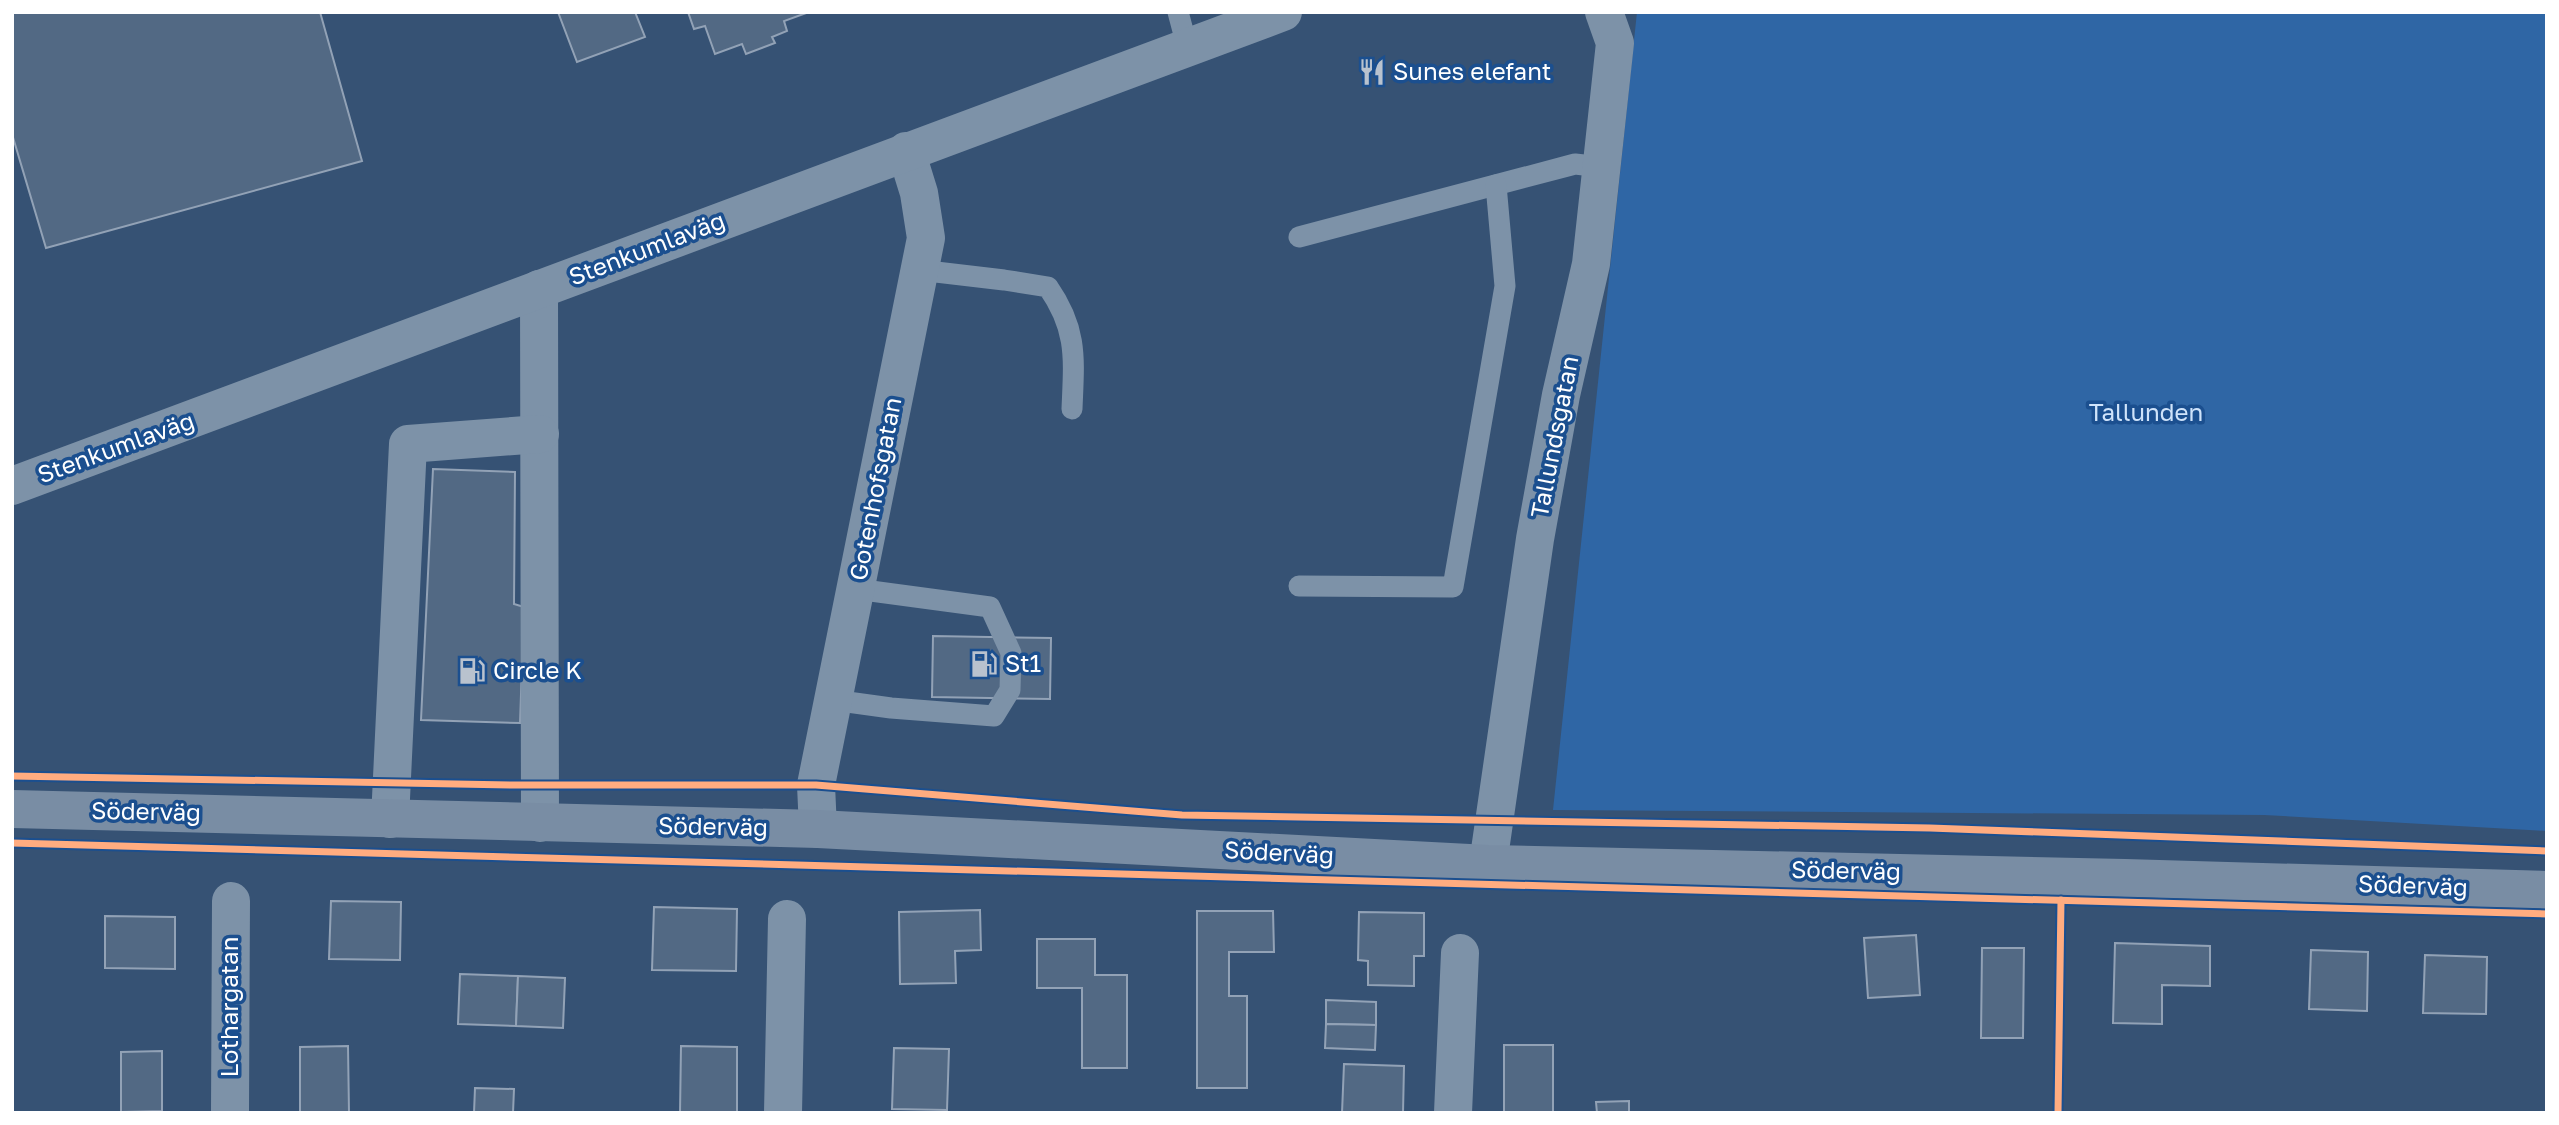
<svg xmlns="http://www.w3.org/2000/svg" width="2559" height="1125" font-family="'Golos Text',sans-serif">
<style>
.green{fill:#2f66a5}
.building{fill:#526984;stroke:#92a2b6;stroke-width:2}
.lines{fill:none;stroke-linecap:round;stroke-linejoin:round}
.service{stroke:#7d92a8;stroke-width:21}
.minor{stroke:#7d92a8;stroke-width:38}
.tertiary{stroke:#7d92a8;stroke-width:38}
.secondary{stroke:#798da4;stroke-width:38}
.cycleway-casing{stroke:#1b4f8f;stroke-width:11}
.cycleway{stroke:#ffac80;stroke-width:7}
.labels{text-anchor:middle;stroke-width:7;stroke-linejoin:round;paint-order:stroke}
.poi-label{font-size:24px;fill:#fff;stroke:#1b4f8f;text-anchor:start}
.street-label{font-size:24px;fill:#fff;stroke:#1b4f8f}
.park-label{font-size:24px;fill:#cfe3fa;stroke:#1b4f8f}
</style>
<rect width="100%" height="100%" fill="#365274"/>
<path class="green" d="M 1637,12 L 2547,12 L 2547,831 L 2264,815 L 1553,810 Z"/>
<g class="building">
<path d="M 12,12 L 320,12 L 362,161 L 46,248 L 12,134 Z"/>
<path d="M 558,12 L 635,12 L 645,37 L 577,62 Z"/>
<path d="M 688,12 L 809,12 L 784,21 L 787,31 L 772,37 L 775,43 L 746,54 L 742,44 L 715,54 L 705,26 L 694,29 Z"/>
<path d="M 433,469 L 515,472 L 514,604 L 524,607 L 520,723 L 421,720 Z"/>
<path d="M 933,636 L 1051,638 L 1050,699 L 932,697 Z"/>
<path d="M 331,901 L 401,902 L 400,960 L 329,959 Z"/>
<path d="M 654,907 L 737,909 L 736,971 L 652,970 Z"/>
<path d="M 980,910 L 981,950 L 955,951 L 956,983 L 900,984 L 899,912 Z"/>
<path d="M 1197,911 L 1273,911 L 1274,952 L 1229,952 L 1229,996 L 1247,996 L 1247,1088 L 1197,1088 Z"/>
<path d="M 1359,912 L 1424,913 L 1424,956 L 1414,956 L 1414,986 L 1368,985 L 1368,961 L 1358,960 Z"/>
<path d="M 105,916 L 175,917 L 175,969 L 105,968 Z"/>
<path d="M 1916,935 L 1920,995 L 1868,998 L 1864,938 Z"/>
<path d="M 1037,939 L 1095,939 L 1095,975 L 1127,975 L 1127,1068 L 1082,1068 L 1082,988 L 1037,988 Z"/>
<path d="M 2115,943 L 2210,946 L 2210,986 L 2162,985 L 2162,1024 L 2113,1023 Z"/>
<path d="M 1982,948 L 2024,948 L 2023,1038 L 1981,1038 Z"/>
<path d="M 2311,950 L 2368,952 L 2367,1011 L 2309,1009 Z"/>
<path d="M 2425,955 L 2487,957 L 2486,1014 L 2423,1013 Z"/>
<path d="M 460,974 L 518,976 L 516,1026 L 458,1024 Z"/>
<path d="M 518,976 L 565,978 L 563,1028 L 516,1026 Z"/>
<path d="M 1326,1000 L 1376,1002 L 1376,1025 L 1326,1024 Z"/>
<path d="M 1326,1024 L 1376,1025 L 1375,1050 L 1325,1048 Z"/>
<rect x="1504" y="1045" width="49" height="67"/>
<path d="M 348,1046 L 349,1113 L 300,1113 L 300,1047 Z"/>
<path d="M 681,1046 L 737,1047 L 737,1113 L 680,1113 Z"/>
<path d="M 894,1048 L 949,1049 L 947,1110 L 892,1109 Z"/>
<path d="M 162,1051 L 162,1111 L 121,1112 L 121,1052 Z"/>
<path d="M 1344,1064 L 1404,1066 L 1403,1113 L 1342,1113 Z"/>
<path d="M 475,1088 L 514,1089 L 513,1113 L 474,1113 Z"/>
<path d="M 1629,1101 L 1629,1113 L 1597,1113 L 1596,1102 Z"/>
</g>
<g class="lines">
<g class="service">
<path d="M 1178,12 L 1187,46"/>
<path d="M 1299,237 L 1575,164 L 1602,167"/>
<path d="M 919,270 L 1004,280 L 1048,287 C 1078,330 1074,359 1072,409"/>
<path d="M 1299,586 L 1453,587 L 1505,286 L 1496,185"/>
<path d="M 833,700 L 891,708 L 994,716 L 1010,690 L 1011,653 L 990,607 L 856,589"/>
</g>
<g class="minor">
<path d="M 539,289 L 540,823"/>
<path d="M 390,819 L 408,444 L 540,434"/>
<path d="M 818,829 L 816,785 L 926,238 L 919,193 L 906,151"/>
<path d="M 1488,864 L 1535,539 L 1561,395 L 1591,264 L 1615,43 L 1604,12"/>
<path d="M 230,1113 L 231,901"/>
<path d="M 783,1113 L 787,919"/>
<path d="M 1453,1113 L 1460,953"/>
</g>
<path class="tertiary" d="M 12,486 L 1283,12"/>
<path class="secondary" d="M 12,809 L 818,829 L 1488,864 L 2125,878 L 2547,890"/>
<defs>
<g id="cycleway">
<path d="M 12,776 L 512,785 L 816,785 L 1182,815 L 1930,828 L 2547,851"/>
<path d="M 12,843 L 2547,914"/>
<path d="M 2058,1113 L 2061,900"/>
</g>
</defs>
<use href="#cycleway" class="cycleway-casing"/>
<use href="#cycleway" class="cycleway"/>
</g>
<defs>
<symbol id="restaurant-bare" viewBox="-9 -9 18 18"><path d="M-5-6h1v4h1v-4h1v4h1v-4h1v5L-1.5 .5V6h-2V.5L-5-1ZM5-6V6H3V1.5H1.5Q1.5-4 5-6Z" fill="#b9c2ce" stroke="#1b4f8f" stroke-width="2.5" paint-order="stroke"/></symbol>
<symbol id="fuel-bare" viewBox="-9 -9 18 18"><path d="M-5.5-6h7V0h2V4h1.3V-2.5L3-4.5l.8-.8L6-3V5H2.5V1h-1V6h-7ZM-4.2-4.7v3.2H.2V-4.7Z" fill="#b9c2ce" stroke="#1b4f8f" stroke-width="2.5" paint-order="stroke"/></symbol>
</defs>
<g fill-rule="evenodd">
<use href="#restaurant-bare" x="1353" y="53" width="38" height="38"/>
<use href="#fuel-bare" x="965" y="645" width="38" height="38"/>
<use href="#fuel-bare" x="453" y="652" width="38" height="38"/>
</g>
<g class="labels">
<g class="poi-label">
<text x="1393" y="80">Sunes elefant</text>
<text x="1005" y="672">St1</text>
<text x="493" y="679">Circle K</text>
</g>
<g class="street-label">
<text transform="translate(647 249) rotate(-21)" y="8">Stenkumlaväg</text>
<text transform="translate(1555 437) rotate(-79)" y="8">Tallundsgatan</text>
<text transform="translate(116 448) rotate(-20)" y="8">Stenkumlaväg</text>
<text transform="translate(876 489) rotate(-79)" y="8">Gotenhofsgatan</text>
<text transform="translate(146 812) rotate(1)" y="8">Söderväg</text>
<text transform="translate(713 827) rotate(1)" y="8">Söderväg</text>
<text transform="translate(1279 853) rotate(3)" y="8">Söderväg</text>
<text transform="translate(1846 871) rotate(1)" y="8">Söderväg</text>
<text transform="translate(2413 886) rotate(2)" y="8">Söderväg</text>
<text transform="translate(230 1007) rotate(-90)" y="8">Lothargatan</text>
</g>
<g class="park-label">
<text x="2146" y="421">Tallunden</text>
</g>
</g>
<rect width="2559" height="1125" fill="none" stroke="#ffffff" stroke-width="28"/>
</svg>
